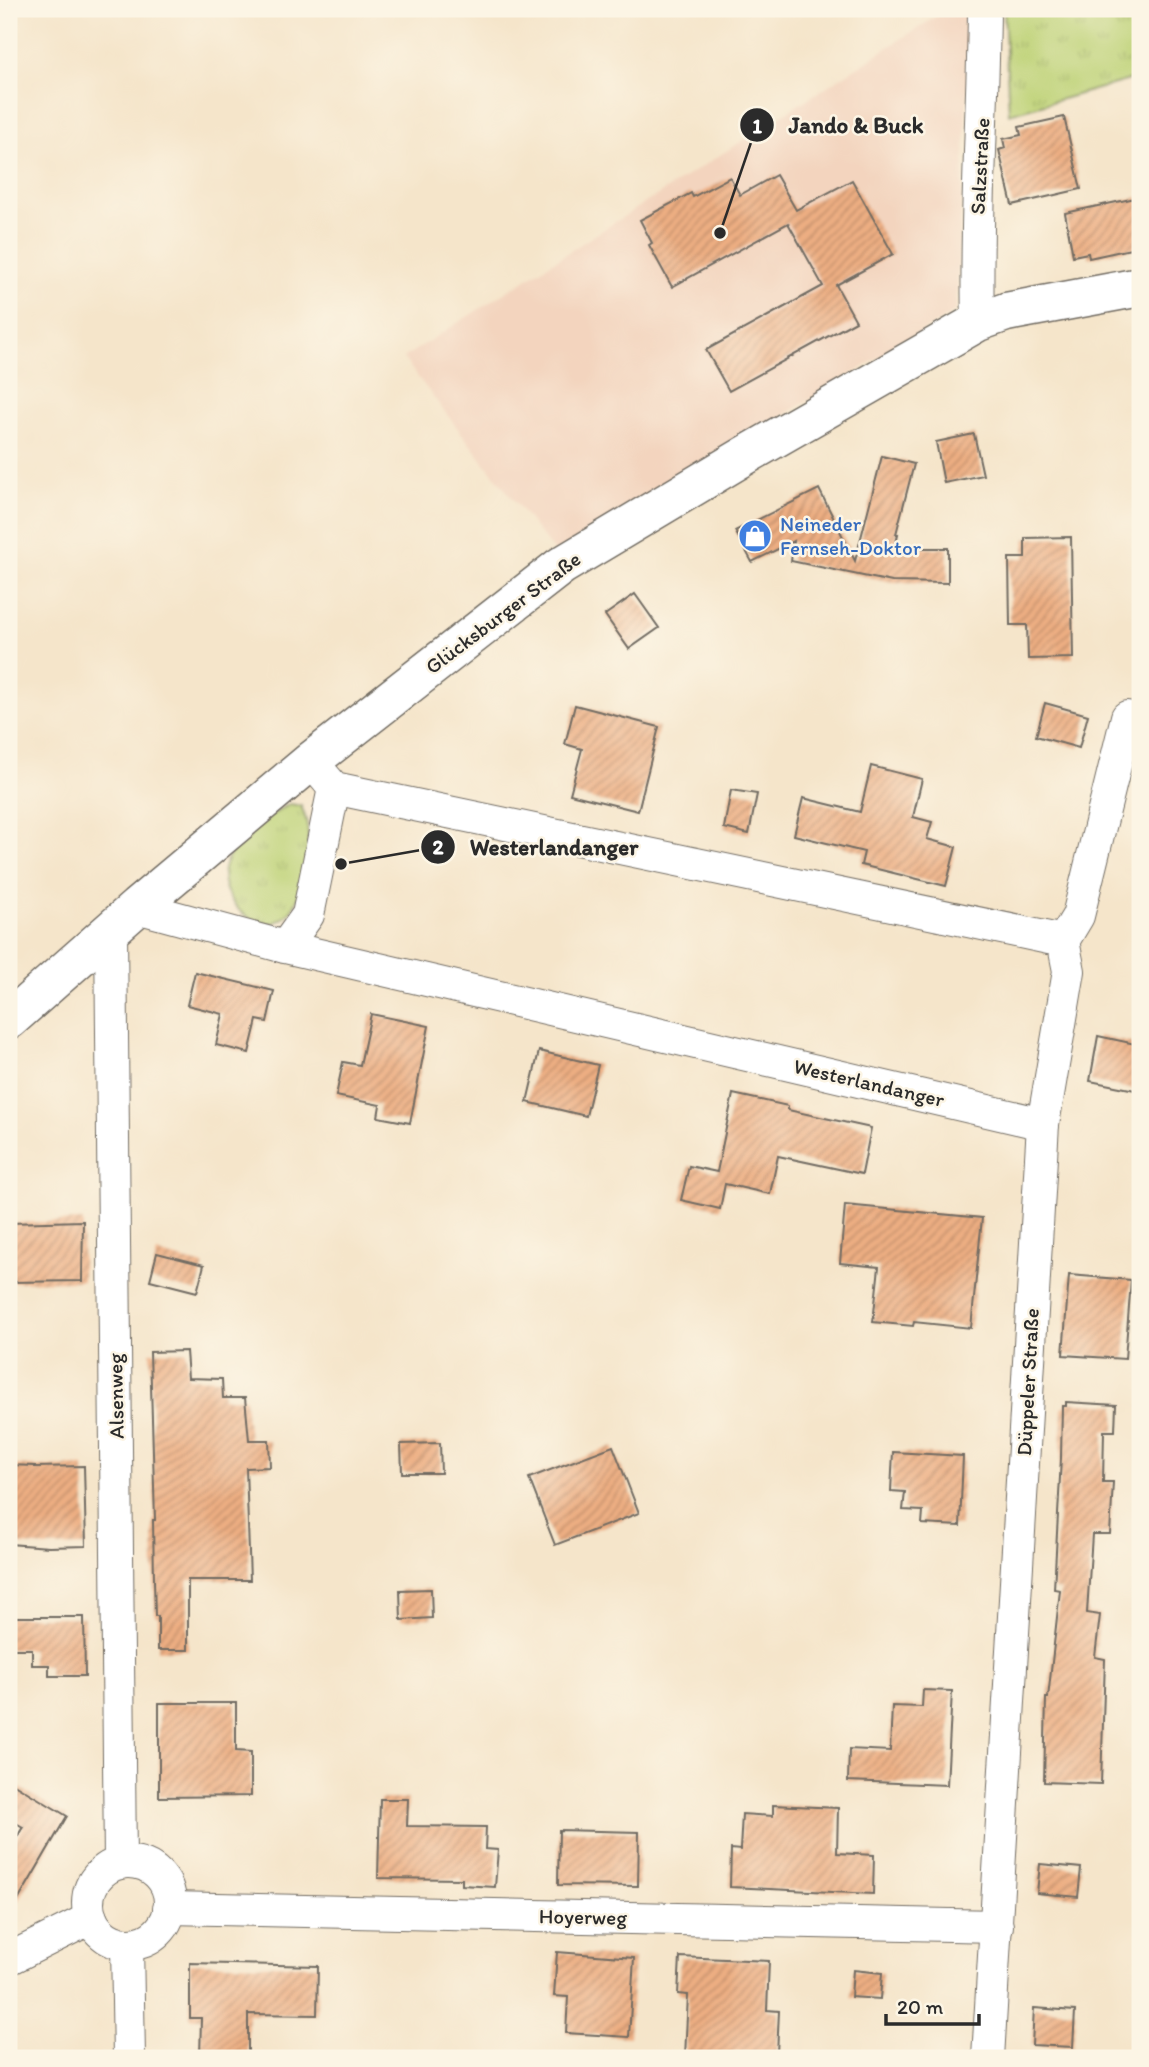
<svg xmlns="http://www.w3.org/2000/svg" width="1149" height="2067" font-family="Itim,sans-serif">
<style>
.built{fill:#f3d4be}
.grass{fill:url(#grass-tufts);stroke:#747e50;stroke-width:2}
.building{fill:url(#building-hatch)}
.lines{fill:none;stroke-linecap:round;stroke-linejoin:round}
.minor-casing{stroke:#726c63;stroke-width:34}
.tertiary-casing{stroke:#726c63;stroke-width:41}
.minor{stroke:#fff;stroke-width:32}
.tertiary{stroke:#fff;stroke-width:38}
.labels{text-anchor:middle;stroke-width:5;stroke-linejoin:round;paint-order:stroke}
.street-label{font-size:21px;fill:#2b2b2b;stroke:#fcf5e5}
.shop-label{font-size:21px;fill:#366cbe;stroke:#fcf5e5;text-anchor:start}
.leader{fill:none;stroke:#2b2b2b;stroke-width:2.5}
.callout-dot{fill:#2b2b2b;stroke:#fcf5e5;stroke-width:2.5}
.mark-label{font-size:21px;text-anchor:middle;font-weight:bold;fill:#fff}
.callout-label{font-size:23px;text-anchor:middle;font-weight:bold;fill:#2b2b2b;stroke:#fcf5e5;stroke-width:5;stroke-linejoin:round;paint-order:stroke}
</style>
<defs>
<pattern id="grass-tufts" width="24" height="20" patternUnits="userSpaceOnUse" patternTransform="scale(1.75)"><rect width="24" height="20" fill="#bdd276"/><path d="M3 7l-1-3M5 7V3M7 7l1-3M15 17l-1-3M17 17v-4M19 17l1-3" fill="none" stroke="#a3b466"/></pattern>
<pattern id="building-hatch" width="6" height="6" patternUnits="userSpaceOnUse" patternTransform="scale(1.75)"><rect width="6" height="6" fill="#edae82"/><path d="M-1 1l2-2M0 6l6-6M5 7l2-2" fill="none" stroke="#c08e6b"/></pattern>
</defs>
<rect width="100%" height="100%" fill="#fcf5e5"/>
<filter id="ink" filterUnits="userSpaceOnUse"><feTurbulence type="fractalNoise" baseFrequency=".0143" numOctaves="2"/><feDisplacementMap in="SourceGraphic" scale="14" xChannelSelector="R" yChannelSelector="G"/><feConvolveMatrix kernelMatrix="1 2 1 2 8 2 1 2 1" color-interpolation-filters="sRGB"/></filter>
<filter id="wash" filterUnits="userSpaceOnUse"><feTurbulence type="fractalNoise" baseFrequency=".00686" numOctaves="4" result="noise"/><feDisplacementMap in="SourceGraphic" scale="28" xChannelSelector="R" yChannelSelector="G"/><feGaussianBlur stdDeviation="1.57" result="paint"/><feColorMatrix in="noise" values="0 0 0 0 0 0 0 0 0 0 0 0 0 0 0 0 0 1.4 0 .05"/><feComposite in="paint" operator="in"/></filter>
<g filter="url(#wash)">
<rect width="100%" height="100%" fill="#f5e5ca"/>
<path class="built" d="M 948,9 L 972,9 L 956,311 L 555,553 L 403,358 Z"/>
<g class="grass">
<path d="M 1004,9 L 1140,9 L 1140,77 L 1009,114 Z"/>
<path d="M 290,804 L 301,806 C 312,829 308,849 304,874 C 290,967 211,907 225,865 C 233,842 269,815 290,804 Z"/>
</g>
<g id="blocks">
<g class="building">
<path d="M 1064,117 L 1081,189 L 1012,205 L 999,150 L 1005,148 L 1003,139 L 1021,135 L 1019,127 Z"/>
<path d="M 776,175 L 796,210 L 852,180 L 893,254 L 836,285 L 856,321 L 729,391 L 706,350 L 823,286 L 788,223 L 672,287 L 649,245 L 652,243 L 640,220 L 691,193 L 693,197 L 730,177 L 740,195 Z"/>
<path d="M 1140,197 L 1140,247 L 1089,258 L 1088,253 L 1073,256 L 1065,213 Z"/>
<path d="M 974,434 L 983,475 L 944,483 L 936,442 Z"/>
<path d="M 882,456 L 914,464 L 896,534 L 898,534 L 895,548 L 948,548 L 948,583 L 892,582 L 791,561 L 794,541 L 752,562 L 735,531 L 819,489 L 855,561 Z"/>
<path d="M 1071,537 L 1073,658 L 1028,659 L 1027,625 L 1010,625 L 1009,558 L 1025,558 L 1025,538 Z"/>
<path d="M 635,594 L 659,628 L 629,649 L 605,615 Z"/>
<path d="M 1045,703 L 1088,715 L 1079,748 L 1036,736 Z"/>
<path d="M 575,705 L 659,727 L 638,811 L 570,794 L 582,749 L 565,744 Z"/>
<path d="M 871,766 L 922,779 L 913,817 L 932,822 L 927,839 L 956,847 L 946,886 L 861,865 L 864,852 L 794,835 L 803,798 L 860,812 Z"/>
<path d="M 731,790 L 757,794 L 749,834 L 724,828 Z"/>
<path d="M 195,972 L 274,991 L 267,1022 L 257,1020 L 249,1053 L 216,1045 L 223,1014 L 187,1005 Z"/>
<path d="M 371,1014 L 429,1026 L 410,1123 L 378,1117 L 380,1105 L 336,1096 L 343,1062 L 360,1065 Z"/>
<path d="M 1098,1036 L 1140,1045 L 1140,1091 L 1090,1081 Z"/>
<path d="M 539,1051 L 598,1065 L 586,1116 L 527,1102 Z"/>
<path d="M 733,1094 L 788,1106 L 788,1110 L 871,1128 L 862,1174 L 778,1156 L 770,1194 L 725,1184 L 720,1209 L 681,1200 L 689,1166 L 717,1172 Z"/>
<path d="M 845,1205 L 982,1218 L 971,1328 L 914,1322 L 913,1326 L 873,1322 L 879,1267 L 840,1263 Z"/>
<path d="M 83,1221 L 82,1281 L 9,1282 L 9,1223 Z"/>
<path d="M 157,1253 L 204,1265 L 197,1292 L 150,1280 Z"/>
<path d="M 1069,1275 L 1131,1280 L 1125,1359 L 1063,1355 Z"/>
<path d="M 186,1351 L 188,1378 L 222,1379 L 223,1398 L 245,1398 L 249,1440 L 269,1440 L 270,1467 L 246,1468 L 250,1580 L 188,1580 L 188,1650 L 158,1650 L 158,1616 L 155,1616 L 154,1580 L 153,1520 L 155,1520 L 150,1352 Z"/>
<path d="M 1066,1402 L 1116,1405 L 1115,1431 L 1104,1431 L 1103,1482 L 1113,1482 L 1110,1534 L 1092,1534 L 1087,1613 L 1100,1615 L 1095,1657 L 1105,1659 L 1101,1784 L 1044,1782 L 1046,1698 L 1048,1698 L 1060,1590 L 1054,1589 L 1061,1458 L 1062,1406 L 1066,1406 Z"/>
<path d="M 440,1443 L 441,1473 L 402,1473 L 401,1444 Z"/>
<path d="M 613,1446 L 639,1513 L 555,1545 L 529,1478 Z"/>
<path d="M 893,1452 L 963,1456 L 960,1526 L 922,1524 L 923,1511 L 903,1510 L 905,1492 L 891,1491 Z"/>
<path d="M 9,1465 L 35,1466 L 35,1467 L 84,1466 L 86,1546 L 49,1547 L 9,1544 Z"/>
<path d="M 431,1589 L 432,1618 L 401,1620 L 400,1590 Z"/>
<path d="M 9,1617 L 84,1617 L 85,1676 L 49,1676 L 49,1665 L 32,1665 L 32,1649 L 9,1649 Z"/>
<path d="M 923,1690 L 952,1691 L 947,1785 L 848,1781 L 849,1749 L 890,1751 L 892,1706 L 922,1707 Z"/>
<path d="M 159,1703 L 236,1703 L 236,1751 L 251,1752 L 251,1796 L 159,1797 Z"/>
<path d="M 9,1781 L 67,1816 L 9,1916 L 9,1850 L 23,1827 L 9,1819 Z"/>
<path d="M 380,1799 L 408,1799 L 407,1826 L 486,1827 L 485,1849 L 498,1850 L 495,1887 L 462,1885 L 462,1879 L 378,1878 Z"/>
<path d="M 773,1805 L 838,1808 L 837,1853 L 874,1855 L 873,1894 L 730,1887 L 731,1849 L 740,1850 L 742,1814 L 773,1816 Z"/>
<path d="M 559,1830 L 639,1832 L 638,1886 L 558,1885 Z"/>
<path d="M 1040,1864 L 1081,1868 L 1078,1897 L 1037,1893 Z"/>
<path d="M 557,1952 L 634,1958 L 629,2037 L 566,2033 L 568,1997 L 554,1996 Z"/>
<path d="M 680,1957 L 769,1961 L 767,2010 L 779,2011 L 777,2054 L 735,2052 L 734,2058 L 685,2057 L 688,1995 L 678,1994 Z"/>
<path d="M 190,1963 L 318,1966 L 317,2015 L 248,2014 L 248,2058 L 200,2058 L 201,2018 L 190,2018 Z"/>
<path d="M 853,1970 L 882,1973 L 880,1999 L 851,1997 Z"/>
<path d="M 1034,2008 L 1075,2011 L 1073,2047 L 1032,2045 Z"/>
</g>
</g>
</g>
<g filter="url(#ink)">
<use href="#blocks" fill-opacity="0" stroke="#726c63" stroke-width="2"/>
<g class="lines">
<defs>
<g id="minor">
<path d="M 978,322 C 975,218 983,113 984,9"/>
<path d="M 311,761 L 334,788 L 1063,941"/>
<path d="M 137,907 L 285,947 L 1043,1124"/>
<path d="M 111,930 L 120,1863"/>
<path d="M 285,947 L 308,915 L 334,788"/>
<circle cx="129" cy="1903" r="41"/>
<path d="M 169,1908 L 997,1926"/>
<path d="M 127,1944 L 129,2058"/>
<path d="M 9,1959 L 91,1918"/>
<path d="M 988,2058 L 1043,1124 L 1069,971 L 1063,941 L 1078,916 L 1127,717"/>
</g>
<path id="tertiary" d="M 9,1020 L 137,907 L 311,761 L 561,566 L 748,454 L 978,322 L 1006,312 L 1140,287"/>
</defs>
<use href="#minor" class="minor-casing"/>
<use href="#tertiary" class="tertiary-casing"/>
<use href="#minor" class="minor"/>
<use href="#tertiary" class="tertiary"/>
</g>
</g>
<defs>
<symbol id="shop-disc" viewBox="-11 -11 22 22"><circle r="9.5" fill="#3f7fe0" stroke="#fcf5e5"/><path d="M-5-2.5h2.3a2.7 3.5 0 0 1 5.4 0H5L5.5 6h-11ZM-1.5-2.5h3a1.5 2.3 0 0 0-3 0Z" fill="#fff"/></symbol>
</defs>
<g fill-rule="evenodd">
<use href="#shop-disc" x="736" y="517" width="38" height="38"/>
</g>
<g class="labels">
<g class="street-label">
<text transform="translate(980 166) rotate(-87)" y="7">Salzstraße</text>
<text transform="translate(503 613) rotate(-37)" y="7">Glücksburger Straße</text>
<text transform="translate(869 1083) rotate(13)" y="7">Westerlandanger</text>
<text transform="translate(1028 1382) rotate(-87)" y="7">Düppeler Straße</text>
<text transform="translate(116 1396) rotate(-91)" y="7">Alsenweg</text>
<text transform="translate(583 1917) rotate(1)" y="7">Hoyerweg</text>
</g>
<g class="shop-label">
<text x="780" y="531">Neineder<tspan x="780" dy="24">Fernseh-Doktor</tspan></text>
</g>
</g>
<path class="leader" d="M720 233L757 125M341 864L438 847"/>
<g class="callout-dot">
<circle cx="720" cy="233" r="7"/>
<circle cx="341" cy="864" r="7"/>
<circle cx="757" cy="125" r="18"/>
<circle cx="438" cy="847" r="18"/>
</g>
<g class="mark-label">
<text x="757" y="133">1</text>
<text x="438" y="854">2</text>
</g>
<g class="callout-label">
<text x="856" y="133">Jando &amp; Buck</text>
<text x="554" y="855">Westerlandanger</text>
</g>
<rect width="1149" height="2067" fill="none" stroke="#fcf5e5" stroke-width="35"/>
<path d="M886 2014v10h93v-10" fill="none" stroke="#2b2b2b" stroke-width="3.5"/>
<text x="897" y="2014" font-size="21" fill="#2b2b2b" stroke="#fcf5e5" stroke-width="5" paint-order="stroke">20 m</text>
</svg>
